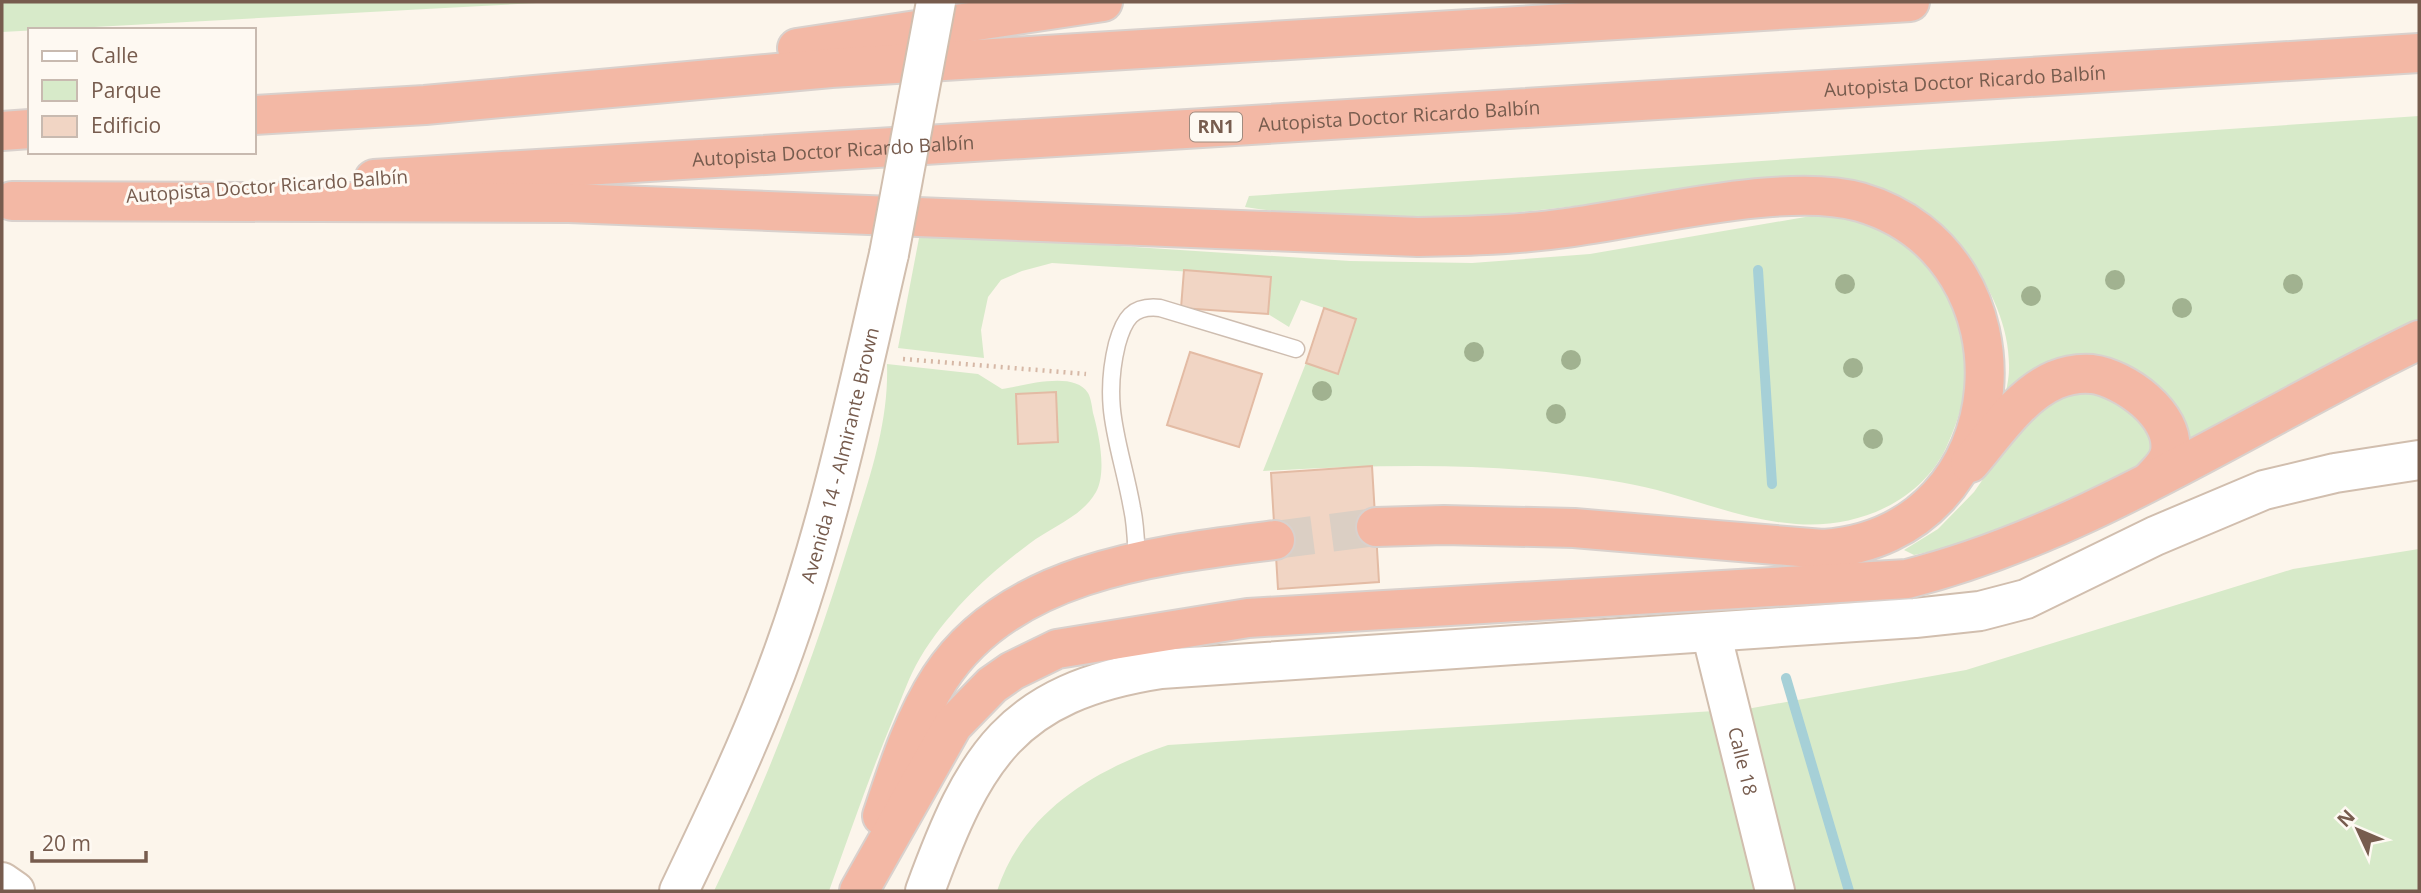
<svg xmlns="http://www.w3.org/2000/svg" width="2421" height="893" font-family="'Open Sans',sans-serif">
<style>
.green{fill:#d7eac9}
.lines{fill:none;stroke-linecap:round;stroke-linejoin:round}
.stream{stroke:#a6d0d7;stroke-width:10}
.building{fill:#f1d5c4;stroke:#e3bba4;stroke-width:2}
.highway-tunnel{stroke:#dbcfc4;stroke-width:38;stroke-dasharray:38 19;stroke-linecap:butt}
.lane-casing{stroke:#cebdb0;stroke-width:19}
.secondary-casing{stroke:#d1beae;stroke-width:42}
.highway-casing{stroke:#d9d1cd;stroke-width:42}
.path{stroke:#d6b8a6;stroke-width:4.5;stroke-dasharray:2 5;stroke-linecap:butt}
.lane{stroke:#fff;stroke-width:16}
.secondary{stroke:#fff;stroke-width:38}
.highway{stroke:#f3b8a5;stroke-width:38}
.secondary-bridge-casing{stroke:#d1beae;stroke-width:42;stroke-linecap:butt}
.secondary-bridge{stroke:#fff;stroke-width:38}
.tree{fill:#a1b290}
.labels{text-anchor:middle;stroke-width:6;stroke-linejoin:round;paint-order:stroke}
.shield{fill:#fef9f2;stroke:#a08b7f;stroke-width:2}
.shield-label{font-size:18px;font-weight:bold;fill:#775c4e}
.street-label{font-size:19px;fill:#775c4e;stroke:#fef9f2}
</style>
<rect width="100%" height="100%" fill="#fcf5eb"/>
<g class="green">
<path d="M 2,2 L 556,2 L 2,32 Z"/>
<path d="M 2419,116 L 2419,323 L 2187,444 L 2144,379 L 2004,401 C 2006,391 2009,379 2009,369 C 2011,300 1953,220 1890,194 C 1866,183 1838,180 1811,176 C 1683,188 1555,215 1426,218 C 1366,220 1304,216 1245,207 L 1249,196 Z"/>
<path d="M 1811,216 C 1867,217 1889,225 1927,266 C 1936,275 1945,283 1949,295 C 1954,313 1964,332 1966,351 C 1971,382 1959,420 1946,448 C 1920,503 1855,529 1796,524 C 1749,521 1702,502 1657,490 C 1626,482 1595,478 1564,474 C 1463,462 1363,466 1263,471 L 1306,363 L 1338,373 L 1356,319 L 1301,300 L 1289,327 L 1268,314 L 1271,277 L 1052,263 L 1022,271 L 1001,280 L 988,297 L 981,330 L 984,358 L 898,348 L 920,233 L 1350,261 L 1472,263 L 1590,254 Z"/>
<path d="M 887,364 L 978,374 L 1002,389 C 1023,386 1074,370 1088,393 C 1091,398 1092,407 1093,413 C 1099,434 1107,472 1096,492 C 1082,517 1051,527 1029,544 C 986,576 948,612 920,658 C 909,676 902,698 894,717 C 870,774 850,833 829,891 L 714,891 C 769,777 813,661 850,540 C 868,482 889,425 887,364 Z"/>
<path d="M 2093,384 L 2151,426 L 2154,452 L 2121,484 L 1960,545 L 1914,555 L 1904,550 L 1938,529 L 1974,492 L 2032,409 Z"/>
<path d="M 2419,549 L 2419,891 L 997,891 C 1023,812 1094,770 1168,745 L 1747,709 L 1966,670 L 2293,569 Z"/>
</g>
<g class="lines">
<g class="stream">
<path d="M 1758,270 L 1772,484"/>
<path d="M 1786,678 L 1849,891"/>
</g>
</g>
<g class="building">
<path d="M 1184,270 L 1271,277 L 1268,314 L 1181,308 Z"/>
<path d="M 1324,308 L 1356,319 L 1338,374 L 1306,363 Z"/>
<path d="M 1190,352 L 1262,374 L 1239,447 L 1167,425 Z"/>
<path d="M 1056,392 L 1058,442 L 1018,444 L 1016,394 Z"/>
<path d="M 1372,466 L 1379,582 L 1278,589 L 1271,473 Z"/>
</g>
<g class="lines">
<path class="highway-tunnel" d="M 1275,540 L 1376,527"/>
<defs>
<path id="lane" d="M 1137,562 C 1136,544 1136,526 1132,508 C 1121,446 1101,409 1117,344 C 1124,319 1132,305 1160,308 L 1296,349"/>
<g id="secondary">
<path id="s1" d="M 1711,632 L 1775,891"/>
<path d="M 2,882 L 15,891"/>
<path id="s2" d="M 679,891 C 710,826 742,760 768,693 C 824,552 855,401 889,254"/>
<path d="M 925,891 C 974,757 1011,692 1161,669 L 1915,618 L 1980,611 L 2026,599 L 2155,536 L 2264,490 L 2335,473 L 2419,460"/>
</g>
<g id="highway">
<path d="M 797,48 L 1103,2"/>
<path d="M 254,115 L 425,105 L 831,68 L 1910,2"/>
<path d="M 2,131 L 30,129"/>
<path id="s3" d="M 374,179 L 2419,53"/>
<path d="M 12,201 L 569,203 L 1418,237 C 1468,236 1517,235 1566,228 C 1645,218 1786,181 1860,202 C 2040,254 2023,535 1823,549 L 1574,528 L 1444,525 L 1376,527"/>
<path d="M 1970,463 C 1994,435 2020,395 2055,380 C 2067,375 2080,373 2092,374 C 2124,378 2176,415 2170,452 C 2168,464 2159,471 2152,479"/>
<path d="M 882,816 C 898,768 913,720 940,678 C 1010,570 1159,555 1275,540"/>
<path d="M 859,891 L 953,725 L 992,685 L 1012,671 L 1057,649 L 1248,618 L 1907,579 C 2086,534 2254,420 2419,340"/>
</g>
</defs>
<use href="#lane" class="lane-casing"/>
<use href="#secondary" class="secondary-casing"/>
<use href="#highway" class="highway-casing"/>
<path class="path" d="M 903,359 L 1086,374"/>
<use href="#lane" class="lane"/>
<use href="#secondary" class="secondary"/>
<use href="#highway" class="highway"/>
<defs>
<path id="secondary-bridge" d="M 889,254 L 936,2"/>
</defs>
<use href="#secondary-bridge" class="secondary-bridge-casing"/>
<use href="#secondary-bridge" class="secondary-bridge"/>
</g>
<g class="tree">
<circle cx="2115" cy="280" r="10"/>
<circle cx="1845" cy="284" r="10"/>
<circle cx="2293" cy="284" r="10"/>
<circle cx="2031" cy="296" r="10"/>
<circle cx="2182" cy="308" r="10"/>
<circle cx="1474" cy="352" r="10"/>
<circle cx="1571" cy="360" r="10"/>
<circle cx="1853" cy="368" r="10"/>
<circle cx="1322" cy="391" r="10"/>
<circle cx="1556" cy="414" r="10"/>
<circle cx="1873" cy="439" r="10"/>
</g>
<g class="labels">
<rect class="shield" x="1190" y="112.5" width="52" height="29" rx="5"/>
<g class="shield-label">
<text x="1216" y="133">RN1</text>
</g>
<g class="street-label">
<text dy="7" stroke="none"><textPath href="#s3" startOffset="1594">Autopista Doctor Ricardo Balbín</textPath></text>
<text dy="7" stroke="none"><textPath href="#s3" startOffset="1027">Autopista Doctor Ricardo Balbín</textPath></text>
<text dy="7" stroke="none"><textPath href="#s3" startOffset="460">Autopista Doctor Ricardo Balbín</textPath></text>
<text transform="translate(267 186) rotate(-4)" y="7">Autopista Doctor Ricardo Balbín</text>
<text dy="7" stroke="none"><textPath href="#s2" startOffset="466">Avenida 14 - Almirante Brown</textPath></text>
<text dy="7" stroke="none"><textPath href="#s1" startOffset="133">Calle 18</textPath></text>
</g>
</g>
<rect width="2421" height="893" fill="none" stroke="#775c4e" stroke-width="7"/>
<rect x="28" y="28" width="228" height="126" fill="#fef9f2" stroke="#c8bab0" stroke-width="2"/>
<rect x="42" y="51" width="35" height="10" fill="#ffffff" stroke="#c8bab0" stroke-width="2"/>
<text x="91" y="63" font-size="21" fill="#775c4e">Calle</text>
<rect x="42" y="80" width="35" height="21" fill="#d7eac9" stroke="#c8bab0" stroke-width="2"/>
<text x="91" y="98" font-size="21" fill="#775c4e">Parque</text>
<rect x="42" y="116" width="35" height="21" fill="#f1d5c4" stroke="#c8bab0" stroke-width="2"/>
<text x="91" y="133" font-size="21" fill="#775c4e">Edificio</text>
<g transform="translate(2358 830) rotate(314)" stroke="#fef9f2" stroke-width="5" paint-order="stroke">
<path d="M0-5L12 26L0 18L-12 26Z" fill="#775c4e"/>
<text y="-10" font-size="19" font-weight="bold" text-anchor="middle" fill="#775c4e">N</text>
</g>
<path d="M32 851v10h114v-10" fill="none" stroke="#775c4e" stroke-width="3.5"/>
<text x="42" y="851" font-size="21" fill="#775c4e" stroke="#fef9f2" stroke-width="5" paint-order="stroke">20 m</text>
</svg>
